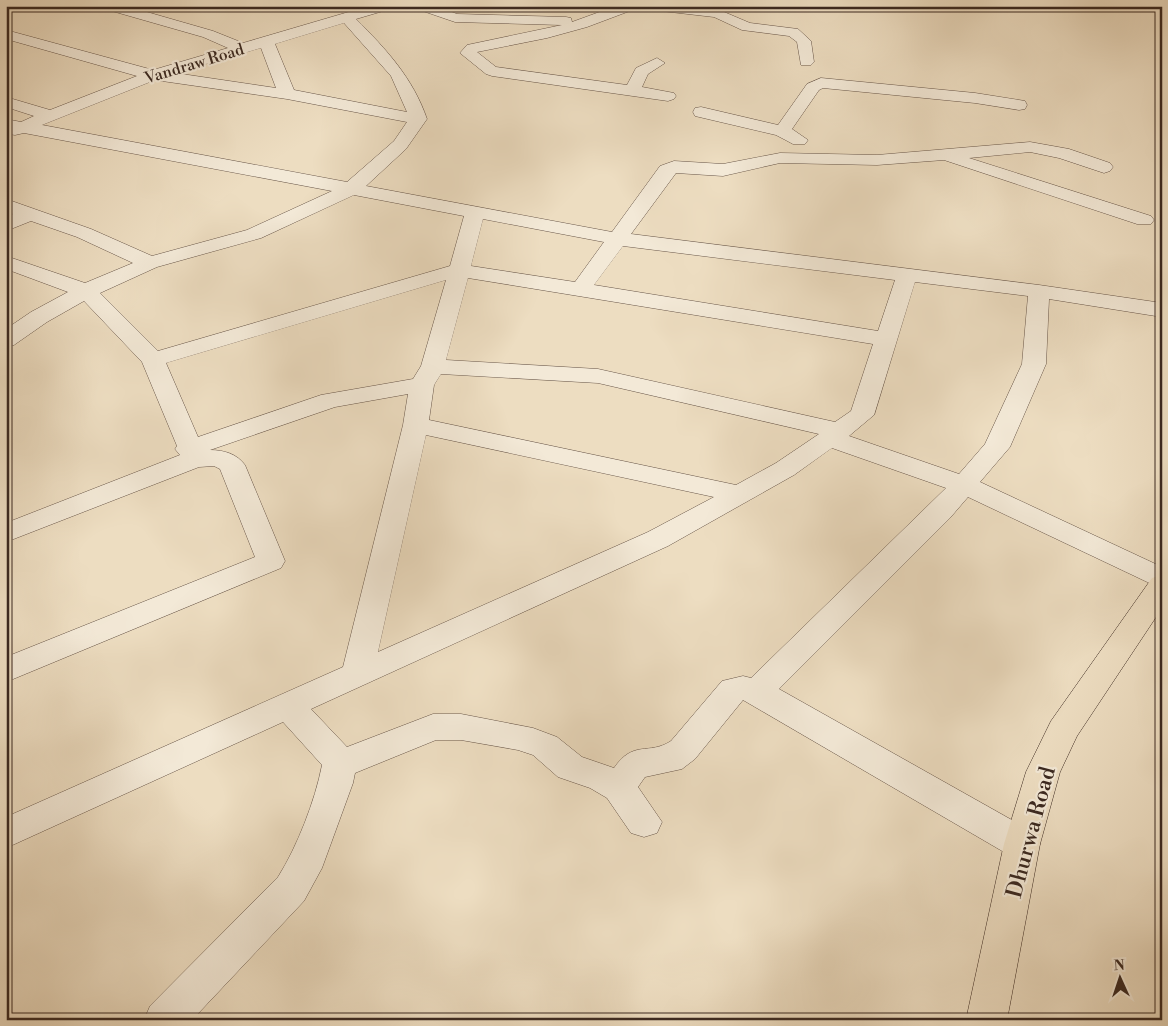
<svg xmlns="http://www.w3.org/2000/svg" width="1168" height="1026" font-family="'Libre Bodoni',serif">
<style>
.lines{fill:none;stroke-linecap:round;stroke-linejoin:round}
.minor-casing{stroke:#685649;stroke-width:1}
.major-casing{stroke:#3b2921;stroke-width:1}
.minor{fill:#f3e9d7;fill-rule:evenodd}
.major{fill:#edddc1;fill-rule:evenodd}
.labels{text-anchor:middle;stroke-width:4.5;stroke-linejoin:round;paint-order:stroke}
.far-street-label{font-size:16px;fill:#3b2921;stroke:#f3e9d7}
.near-street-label{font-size:22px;fill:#3b2921;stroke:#f3e9d7}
</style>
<rect width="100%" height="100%" fill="#edddc1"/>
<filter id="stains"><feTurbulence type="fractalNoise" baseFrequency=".004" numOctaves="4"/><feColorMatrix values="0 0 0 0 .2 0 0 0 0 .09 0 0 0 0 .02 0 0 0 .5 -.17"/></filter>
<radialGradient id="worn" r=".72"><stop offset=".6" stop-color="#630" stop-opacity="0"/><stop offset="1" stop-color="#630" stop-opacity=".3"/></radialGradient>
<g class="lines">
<defs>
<g id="minor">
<path d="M 103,6 L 126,6 L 213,31 L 243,43 L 369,6 L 392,6 L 390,9 L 356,19 C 386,49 413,78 427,119 L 406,149 L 366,186 L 612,232 L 660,166 L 674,161 L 723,164 L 780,153 L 877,155 L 1030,142 L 1069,149 L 1110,163 L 1113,167 L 1110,171 L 1104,173 L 1059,158 L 1030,152 L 969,158 L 1151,216 L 1154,220 L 1151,224 L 1137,224 L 944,160 L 877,165 L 780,163 L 723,176 L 676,173 L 631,234 L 1039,285 L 1162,303 L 1162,317 L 1049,299 L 1046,364 L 1010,447 L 980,482 L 1162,567 L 1162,589 L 968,497 L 950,518 L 779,689 L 1035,833 L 1040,844 L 1035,855 L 1022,859 L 1009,855 L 743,700 L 695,759 L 682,769 L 645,777 L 638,787 L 662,822 L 657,833 L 644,837 L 631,833 L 607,798 L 590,788 L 558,777 L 533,755 L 518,750 L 461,740 L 436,740 L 355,773 L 353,783 L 322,868 L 304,901 L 192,1020 L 144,1020 L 150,1006 L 278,877 C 297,847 315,801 322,765 L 283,722 L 6,848 L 6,817 L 343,667 L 403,425 L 408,394 L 335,407 L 210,450 C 224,450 237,454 245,465 L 285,561 L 281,568 L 6,682 L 6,657 L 255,557 L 220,469 L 214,466 L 199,467 L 6,542 L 6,523 L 180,455 L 175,449 L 177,446 L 142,362 L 84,301 L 47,322 L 14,345 L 6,347 L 6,329 L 31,312 L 68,292 L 6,269 L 6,256 L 85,283 L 133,263 L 77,237 L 31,221 L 6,231 L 6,217 L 13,214 L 6,212 L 6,199 L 91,229 L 152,256 L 247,230 L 332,191 L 24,133 L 15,135 L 9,134 L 6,130 L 6,119 L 21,122 L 34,116 L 6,107 L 6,97 L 50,110 L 137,76 L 6,39 L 6,30 L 153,70 L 228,48 L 203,37 L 105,9 ZM 344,23 L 391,76 L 407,112 L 294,90 L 275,44 ZM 261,48 L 276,88 L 175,73 ZM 155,80 L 287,99 L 407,122 L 394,141 L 347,182 L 42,125 ZM 354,195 L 464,216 L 450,266 L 158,351 L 100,293 L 157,267 L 261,238 ZM 483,219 L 604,242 L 575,282 L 471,266 ZM 623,246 L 895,280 L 878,331 L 594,285 ZM 468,278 L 873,344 L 851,411 L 835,422 L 598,369 L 446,360 ZM 446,280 L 421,366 L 413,379 L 321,395 L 198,437 L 166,363 ZM 915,282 L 1028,296 L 1022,364 L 985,444 L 959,474 L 849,436 L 874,415 ZM 441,374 L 598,383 L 819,434 L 776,463 L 736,485 L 429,420 L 434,385 ZM 426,435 L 714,497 L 648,532 L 378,652 ZM 832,448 L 946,488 L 751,678 L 743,676 L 722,681 L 671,741 C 648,756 634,739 614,768 L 582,757 L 557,737 L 533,728 L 461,714 L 433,714 L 347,747 L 311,709 L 668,546 L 794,475 Z"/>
<path d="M 415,6 L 436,6 L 457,14 L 566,17 L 571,18 L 572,22 L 616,6 L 637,6 L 635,9 L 587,27 L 547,38 L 477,52 L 496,67 L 627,85 L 636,68 L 657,58 L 665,63 L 648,74 L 642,87 L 674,93 L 676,96 L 674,99 L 668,101 L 492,76 L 486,74 L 460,53 L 467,45 L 562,25 L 455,22 L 417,9 Z"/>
<path d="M 646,6 L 717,9 L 750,23 L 798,29 L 811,41 L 814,62 L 811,65 L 801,65 L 797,42 L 789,36 L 742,30 L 714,17 L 653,10 Z"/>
<path d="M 821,78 L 975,93 L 1019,100 L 1025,101 L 1027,105 L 1025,109 L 1019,110 L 975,103 L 823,88 L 819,90 L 792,129 L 808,140 L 805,144 L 793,144 L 776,135 L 695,116 L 693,112 L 695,108 L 701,107 L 778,125 L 807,84 Z"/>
</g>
<path id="major" d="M 1162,575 L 1162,608 L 1077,736 L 1060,772 L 1040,844 L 1007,1020 L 966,1020 L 1004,844 L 1026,772 L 1051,721 L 1152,578 Z"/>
</defs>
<use href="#minor" class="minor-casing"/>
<use href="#major" class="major-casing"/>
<use href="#minor" class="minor"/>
<use href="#major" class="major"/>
</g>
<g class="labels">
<g class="far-street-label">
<text transform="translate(194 63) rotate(-17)" y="6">Vandraw Road</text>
</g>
<g class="near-street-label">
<text transform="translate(1030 832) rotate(-75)" y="8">Dhurwa Road</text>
</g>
</g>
<rect width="1168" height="1026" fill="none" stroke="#edddc1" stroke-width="25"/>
<rect x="8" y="8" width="1153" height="1011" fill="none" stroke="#3b2921" stroke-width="2.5"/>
<rect x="12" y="12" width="1143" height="1001" fill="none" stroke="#3b2921"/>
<g transform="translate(1120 978) rotate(357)" stroke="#f3e9d7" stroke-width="4" paint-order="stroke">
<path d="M0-4L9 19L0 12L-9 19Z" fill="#3b2921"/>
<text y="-8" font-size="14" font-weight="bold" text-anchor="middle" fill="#3b2921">N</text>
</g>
<rect width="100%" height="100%" filter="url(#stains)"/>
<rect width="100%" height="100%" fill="url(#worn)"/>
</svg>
